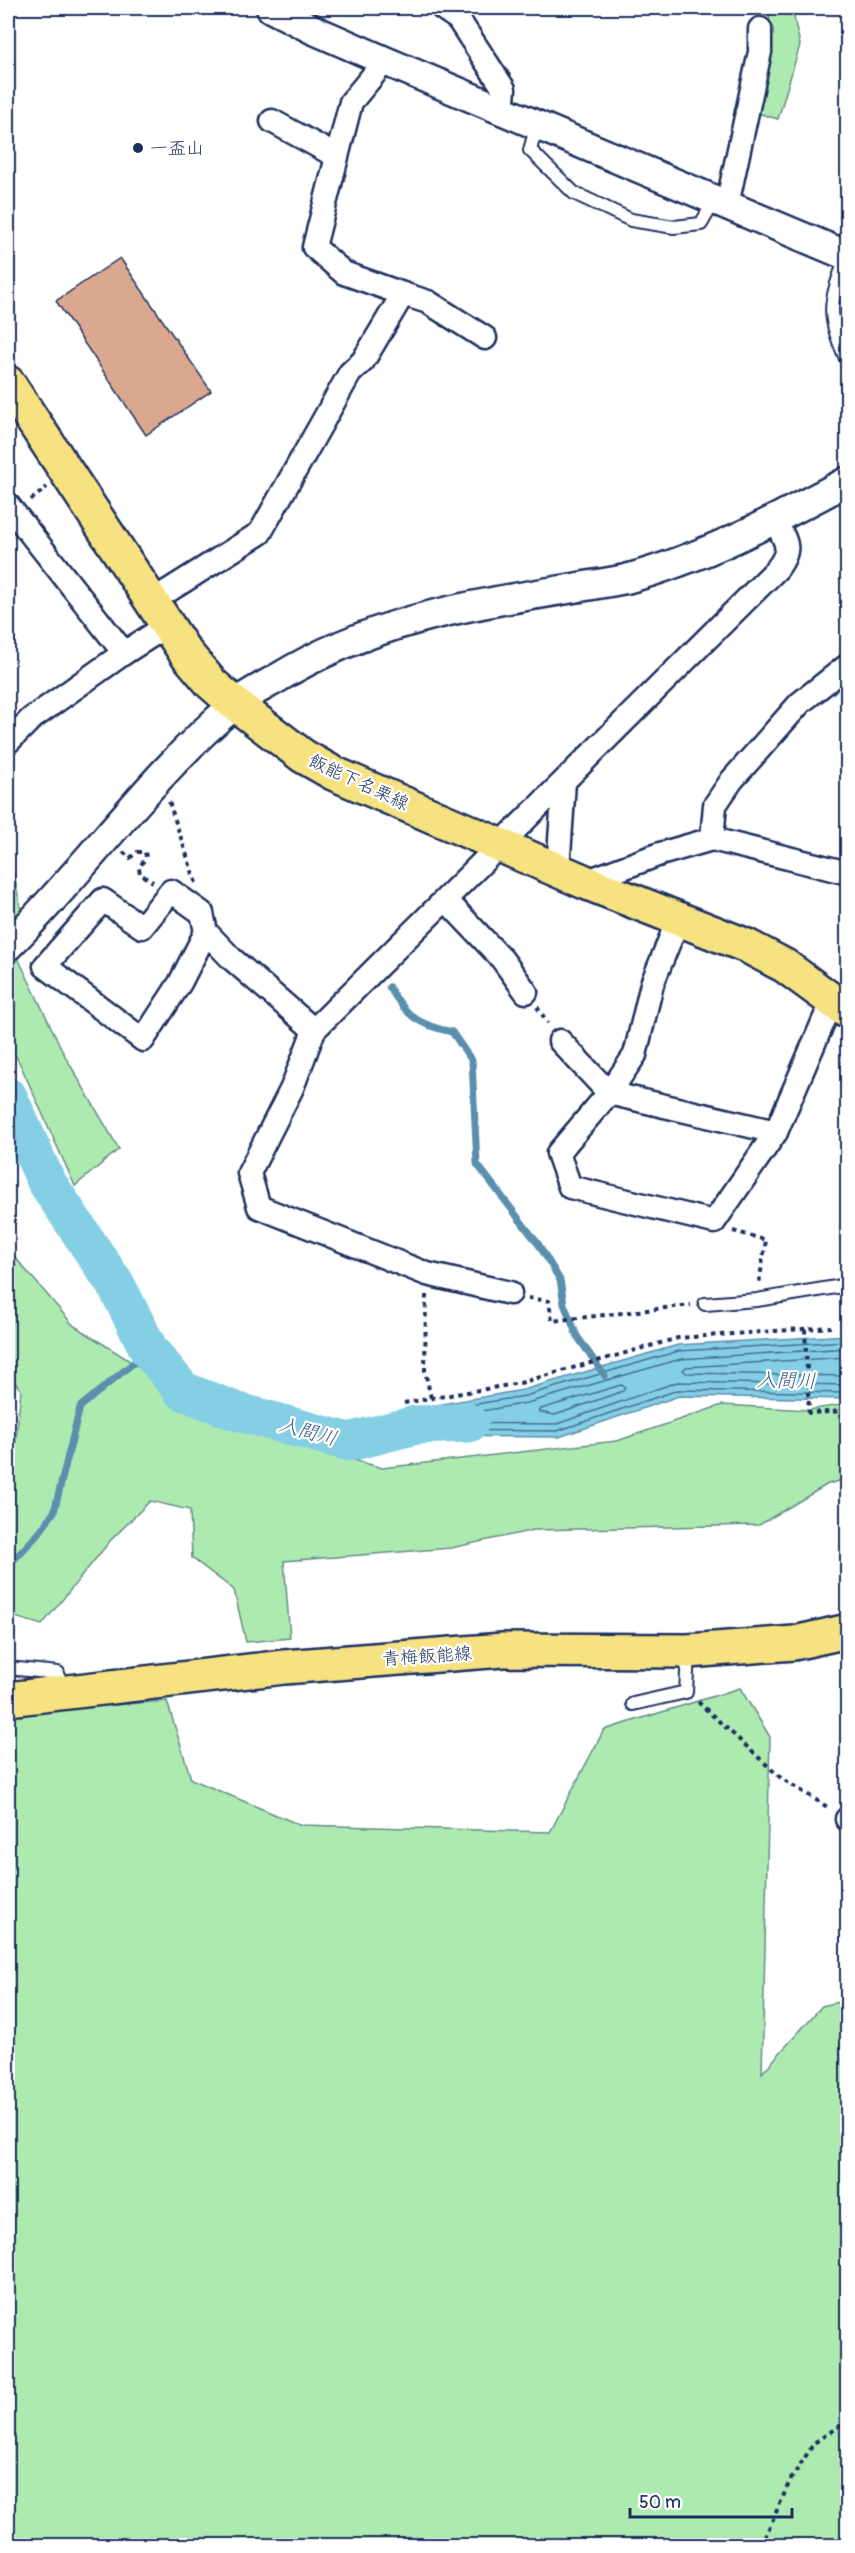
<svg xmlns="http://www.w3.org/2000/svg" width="855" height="2553" font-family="Pangolin,'Klee One',sans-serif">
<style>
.green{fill:#adeab0;stroke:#648c87;stroke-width:1.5}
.water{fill:#84cfe4;stroke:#5a8fae;stroke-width:1.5}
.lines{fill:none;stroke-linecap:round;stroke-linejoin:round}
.shore{stroke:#456f94;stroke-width:1.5}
.stream{stroke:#5a8fae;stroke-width:7}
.river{stroke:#84cfe4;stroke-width:39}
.building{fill:#daa88e;stroke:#1b2f5e;stroke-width:1.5}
.service-casing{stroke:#1b2f5e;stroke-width:16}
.minor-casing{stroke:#1b2f5e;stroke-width:27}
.tertiary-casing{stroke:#1b2f5e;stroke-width:33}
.primary-casing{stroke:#1b2f5e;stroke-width:38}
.path{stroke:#1b2f5e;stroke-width:4;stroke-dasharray:4.5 4.5;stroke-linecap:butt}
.service{stroke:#fff;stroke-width:12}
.minor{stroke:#fff;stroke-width:22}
.tertiary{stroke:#fff;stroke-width:28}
.primary{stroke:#f7e281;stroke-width:33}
.poi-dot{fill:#1b2f5e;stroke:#fff;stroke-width:2}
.labels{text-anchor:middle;stroke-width:4.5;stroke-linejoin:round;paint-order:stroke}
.poi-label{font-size:18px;fill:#1b2f5e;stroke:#fff;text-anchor:start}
.street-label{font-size:18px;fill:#1b2f5e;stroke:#fff}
.water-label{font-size:20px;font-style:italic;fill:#3a5f86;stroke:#fff}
</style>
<rect width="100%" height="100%" fill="#fff"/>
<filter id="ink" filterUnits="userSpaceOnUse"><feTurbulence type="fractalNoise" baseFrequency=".0167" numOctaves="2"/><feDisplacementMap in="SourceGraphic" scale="12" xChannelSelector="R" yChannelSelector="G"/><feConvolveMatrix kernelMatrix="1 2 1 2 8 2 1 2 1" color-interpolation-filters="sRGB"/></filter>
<g filter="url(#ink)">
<g class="green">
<path d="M 769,8 L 792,8 L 800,45 L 778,119 L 757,113 L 770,33 Z"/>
<path d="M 8,860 L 13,869 L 26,937 L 18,958 L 65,1056 L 119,1149 L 75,1186 L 20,1064 L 8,1042 Z"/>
<path d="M 8,1249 L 73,1325 L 231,1425 L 382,1468 L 617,1441 L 722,1405 L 808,1410 L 847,1404 L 847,1479 L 828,1484 L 759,1525 L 534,1530 L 451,1548 L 284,1561 L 290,1638 L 246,1642 L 234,1590 L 192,1558 L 190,1510 L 150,1501 L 110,1541 L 42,1625 L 8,1615 L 8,1494 L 11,1487 L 21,1390 L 8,1374 Z"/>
<path d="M 740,1688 L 770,1737 L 762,2073 L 822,2006 L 847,2000 L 847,2545 L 8,2546 L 8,1713 L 167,1701 L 191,1779 L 300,1825 L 550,1832 L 604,1730 Z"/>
</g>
<path class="water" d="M 847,1335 L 847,1399 L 679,1396 L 559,1437 L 419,1436 L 413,1409 L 523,1390 L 678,1345 Z"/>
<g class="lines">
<g class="shore">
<path d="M 848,1341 L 679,1351 L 525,1396 L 423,1413 L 421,1417 L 426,1430 L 557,1431 L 678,1390 L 848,1393"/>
<path d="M 848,1348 L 681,1359 L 527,1403 L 448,1417 L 445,1420 L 448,1423 L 557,1424 L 677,1382 L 848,1385"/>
<path d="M 848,1357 L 686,1367 L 683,1370 L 686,1373 L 848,1376"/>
<path d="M 621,1385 L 625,1387 L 623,1391 L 555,1415 L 539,1412 L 541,1409 Z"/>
</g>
<g class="stream">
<path d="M 389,987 C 407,1017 419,1025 452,1032 L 472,1061 L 477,1164 L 539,1245 L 560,1280 L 564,1304 L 577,1336 L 605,1376"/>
<path d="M 8,1566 L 39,1533 L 54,1512 L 80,1407 L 149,1350"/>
</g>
<path class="river" d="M 8,1097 L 46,1181 L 117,1287 L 149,1350 L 183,1391 L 235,1411 L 349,1442 L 416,1425 L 469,1423"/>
</g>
<path class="building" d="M 120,258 L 211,391 L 146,435 L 56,301 Z"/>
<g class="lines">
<defs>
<g id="service">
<path d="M 537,125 L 530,150 L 574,193 L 631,220 L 674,227 L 701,224 L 715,200"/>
<path d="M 847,256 C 828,305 826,314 848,363"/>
<path d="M 705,1304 L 757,1300 L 848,1285"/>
<path d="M 8,1668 L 58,1673 L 60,1690"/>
<path d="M 633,1704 L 686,1692 L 688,1652"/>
</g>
<g id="minor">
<path d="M 442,8 L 458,19 L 504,89 L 502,111"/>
<path d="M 272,121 L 336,156"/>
<path d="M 727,205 L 760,52 L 760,29"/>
<path d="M 403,294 L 428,302 L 485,338"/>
<path d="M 8,505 L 124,653 L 168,625"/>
<path d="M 152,601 L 260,533 L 350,373 L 363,361 L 403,294 L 344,273 L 314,247 L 351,102 L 385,61"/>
<path d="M 8,742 L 31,719 L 124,653"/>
<path d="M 712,839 L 848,873"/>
<path d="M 558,870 L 564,782"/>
<path d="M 585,882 L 660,854 L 712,839 L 715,805 L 732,780 L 800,703 L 848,665"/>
<path d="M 446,900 L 502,959 L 526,992"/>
<path d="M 678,920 L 652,984 L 635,1055 L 609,1093 L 558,1153 L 570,1187 L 714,1222 L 776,1132 L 833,999"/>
<path d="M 206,932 L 180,983 L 143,1040 L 45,966 L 103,900 L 142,927 L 171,891 L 202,913 L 206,932 L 232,959 L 314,1030"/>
<path d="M 560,1041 L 609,1093 L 776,1132"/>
<path d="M 510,1293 L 427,1274 L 259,1207 L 249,1173 L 292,1088 L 314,1030 L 777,569 C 793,548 786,542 775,521"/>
<path d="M 847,1819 L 848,1819"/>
</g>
<g id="tertiary">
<path d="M 271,8 L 314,30 L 385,61 L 848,256"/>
<path d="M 8,946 C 86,869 150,776 234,705 C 246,695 262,687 276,679 C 388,610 500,602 626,579 C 706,557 775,520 848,481"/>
</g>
<g id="primary">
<path d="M 8,383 L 185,652 L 212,684 L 235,704 L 303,756 L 333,773 L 585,882 L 747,946 L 785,966 L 848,1012"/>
<path d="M 8,1699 L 284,1667 L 503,1650 L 688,1651 L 794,1643 L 848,1631"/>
</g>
</defs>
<use href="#service" class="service-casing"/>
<use href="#minor" class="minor-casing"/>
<use href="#tertiary" class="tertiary-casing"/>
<use href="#primary" class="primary-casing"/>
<g class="path">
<path d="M 31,500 L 47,487"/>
<path d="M 169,802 L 196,883"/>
<path d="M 123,852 L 130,858 L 137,852 L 145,852 L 146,857 L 139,868 L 140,874 L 153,882"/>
<path d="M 537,1007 L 548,1023"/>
<path d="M 733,1231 L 766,1240 L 759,1284"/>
<path d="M 426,1295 L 425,1371 L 431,1398"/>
<path d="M 528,1298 L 549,1301 L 552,1321 L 691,1305"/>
<path d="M 805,1329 L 809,1413 L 848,1411"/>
<path d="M 404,1403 L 520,1383 L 678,1338 L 831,1327"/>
<path d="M 698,1702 L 781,1778 L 829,1808"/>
<path d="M 761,2546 L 790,2481 L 814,2443 L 848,2420"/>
</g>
<use href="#service" class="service"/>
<use href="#minor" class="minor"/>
<use href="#tertiary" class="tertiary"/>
<use href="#primary" class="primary"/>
</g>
</g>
<circle class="poi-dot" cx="138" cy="148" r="6"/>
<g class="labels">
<g class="poi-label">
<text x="150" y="154">一盃山</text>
</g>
<g class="street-label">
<text transform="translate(359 782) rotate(25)" y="6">飯能下名栗線</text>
<text transform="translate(427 1656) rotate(-4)" y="6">青梅飯能線</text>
</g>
<g class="water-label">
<text transform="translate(786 1380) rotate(1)" y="7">入間川</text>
<text transform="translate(308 1431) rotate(15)" y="7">入間川</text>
</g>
</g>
<rect width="855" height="2553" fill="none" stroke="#fff" stroke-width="30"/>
<rect x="15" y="15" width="825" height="2523" fill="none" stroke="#1b2f5e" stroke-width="2" filter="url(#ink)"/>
<path d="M630 2508v9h162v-9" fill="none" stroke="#1b2f5e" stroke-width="3"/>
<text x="639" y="2508" font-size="18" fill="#1b2f5e" stroke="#ffffff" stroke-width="4.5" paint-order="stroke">50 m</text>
</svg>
